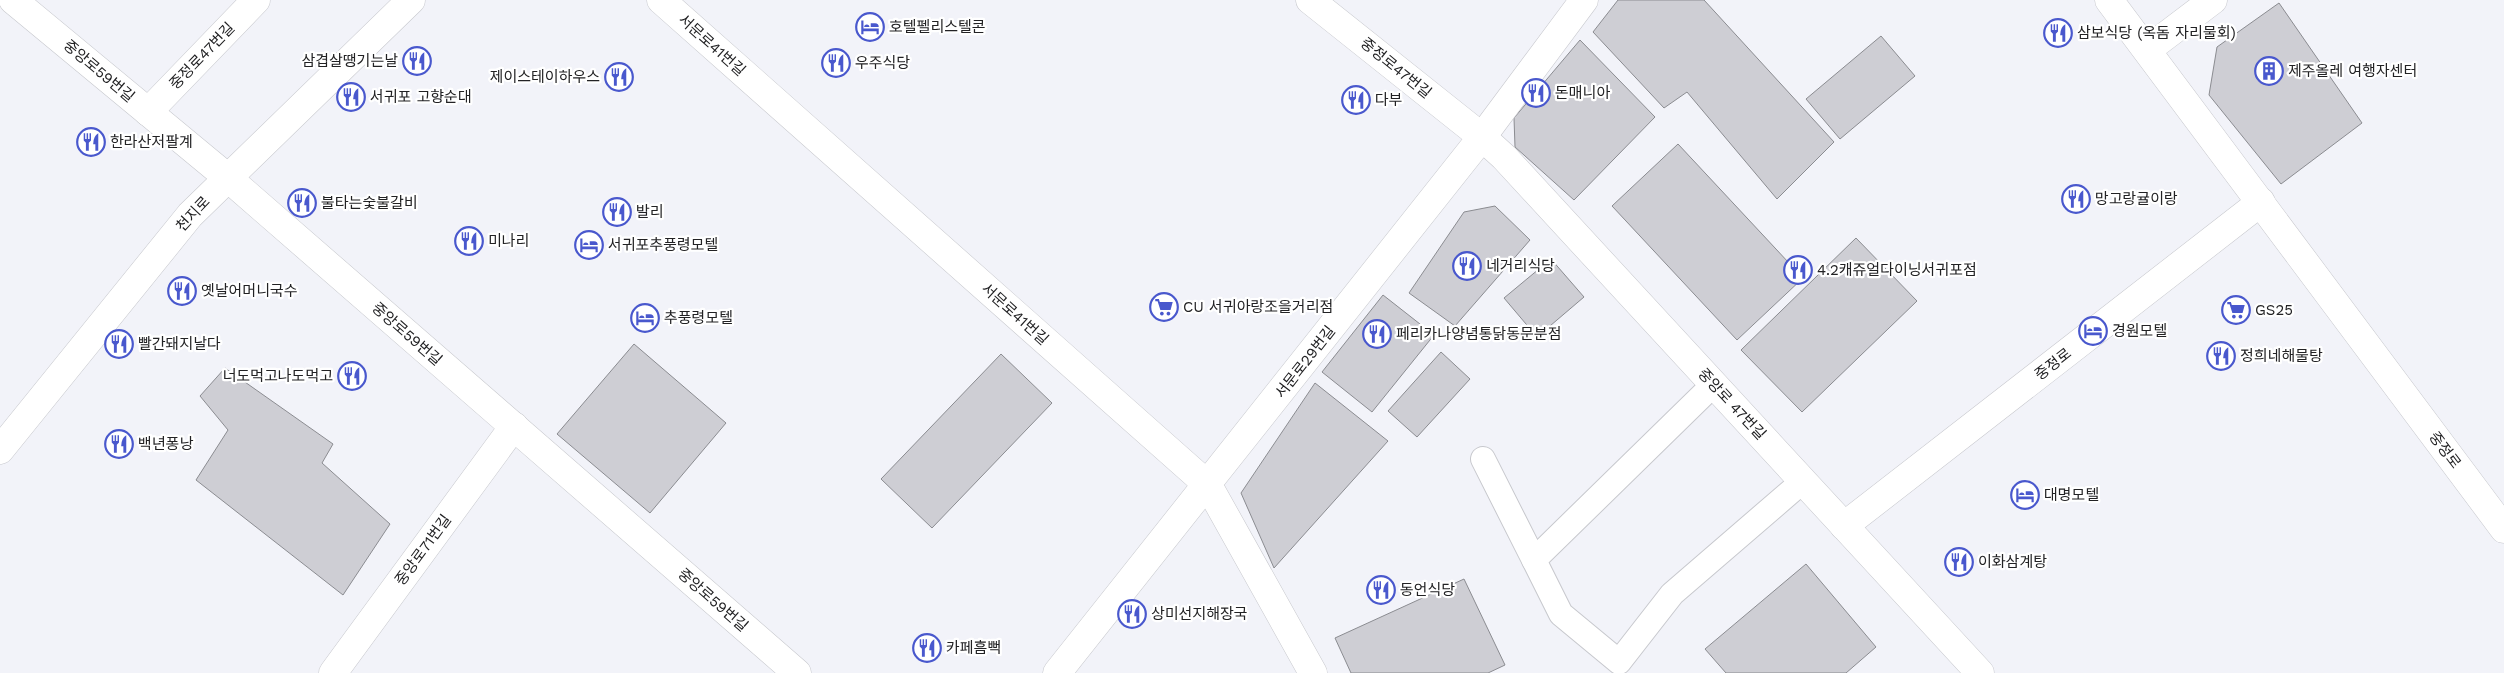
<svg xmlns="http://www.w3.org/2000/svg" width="2504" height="673" font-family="'Work Sans','Noto Sans KR',sans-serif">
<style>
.building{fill:#ceced4;stroke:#8b8c91}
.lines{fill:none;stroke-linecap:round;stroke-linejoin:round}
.service-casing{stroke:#c7c8cd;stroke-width:26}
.minor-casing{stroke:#c7c8cd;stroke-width:29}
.tertiary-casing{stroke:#c7c8cd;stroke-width:29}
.service{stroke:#fff;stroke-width:24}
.minor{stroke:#fff;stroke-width:28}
.tertiary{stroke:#fff;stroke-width:28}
.labels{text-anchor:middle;stroke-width:4.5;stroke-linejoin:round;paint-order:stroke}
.poi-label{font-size:15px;fill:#222224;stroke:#fff;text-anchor:start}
.street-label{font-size:15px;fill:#222224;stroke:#fff}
</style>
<rect width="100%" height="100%" fill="#f2f3f9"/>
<g class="building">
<path d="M 1618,0 L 1704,0 L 1834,142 L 1777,199 L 1687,92 L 1664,108 L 1593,32 Z"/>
<path d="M 2279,3 L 2362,123 L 2281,184 L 2209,95 L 2217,47 Z"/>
<path d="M 1881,36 L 1915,76 L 1840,139 L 1806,99 Z"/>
<path d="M 1580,40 L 1655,117 L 1574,200 L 1515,147 L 1514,118 Z"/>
<path d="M 1678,144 L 1803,278 L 1737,340 L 1612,206 Z"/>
<path d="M 1495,206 L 1530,240 L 1455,326 L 1409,293 L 1464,212 Z"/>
<path d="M 1856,238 L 1917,301 L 1802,412 L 1741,350 Z"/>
<path d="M 1551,259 L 1584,297 L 1537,337 L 1504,298 Z"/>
<path d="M 1383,295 L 1434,335 L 1372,412 L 1322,372 Z"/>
<path d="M 634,344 L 726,423 L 650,513 L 557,434 Z"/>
<path d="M 1441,352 L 1470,379 L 1417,437 L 1388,411 Z"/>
<path d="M 1001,354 L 1052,403 L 932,528 L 881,479 Z"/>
<path d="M 225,368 L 333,444 L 322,463 L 390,524 L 343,595 L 196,480 L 228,430 L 200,396 Z"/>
<path d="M 1315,383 L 1388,441 L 1274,568 L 1241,493 Z"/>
<path d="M 1806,564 L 1876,647 L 1846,673 L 1726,673 L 1705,649 Z"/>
<path d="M 1464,579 L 1505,665 L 1488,673 L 1351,673 L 1335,638 Z"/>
</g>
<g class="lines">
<defs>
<g id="service">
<path d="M 1714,384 L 1534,560 L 1561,614 L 1619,662 L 1672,594 L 1803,481"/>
<path d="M 1483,459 L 1534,560"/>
</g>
<g id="minor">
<path d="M 13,0 L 228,178 L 797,673"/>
<path d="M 661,0 L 1208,485 L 1313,673"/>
<path d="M 1310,0 L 1482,137 L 1504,157 L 1980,673"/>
<path d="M 2147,50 L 2213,0"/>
<path d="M 148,112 L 256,0"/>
<path d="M 0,450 L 190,215 L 411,0"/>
<path d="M 1844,526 L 2261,202"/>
<path d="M 333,673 L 514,426"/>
<path d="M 1057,673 L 1482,137 L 1584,0"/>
</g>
<path id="tertiary" d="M 2109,0 L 2504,529"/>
</defs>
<use href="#service" class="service-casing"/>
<use href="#minor" class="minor-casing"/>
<use href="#tertiary" class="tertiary-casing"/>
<use href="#service" class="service"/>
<use href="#minor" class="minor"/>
<use href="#tertiary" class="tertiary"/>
</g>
<defs>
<symbol id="hotel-ring" viewBox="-11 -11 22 22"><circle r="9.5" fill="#fff" stroke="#4958cd" stroke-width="1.5"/><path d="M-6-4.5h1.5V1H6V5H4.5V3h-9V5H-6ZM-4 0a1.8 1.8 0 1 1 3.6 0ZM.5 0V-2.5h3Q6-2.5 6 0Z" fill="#4958cd"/></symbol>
<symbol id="restaurant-ring" viewBox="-11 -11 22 22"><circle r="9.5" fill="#fff" stroke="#4958cd" stroke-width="1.5"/><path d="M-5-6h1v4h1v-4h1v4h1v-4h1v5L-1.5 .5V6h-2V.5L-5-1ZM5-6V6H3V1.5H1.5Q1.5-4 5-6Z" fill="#4958cd"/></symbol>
<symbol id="building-ring" viewBox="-11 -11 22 22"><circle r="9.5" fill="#fff" stroke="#4958cd" stroke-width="1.5"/><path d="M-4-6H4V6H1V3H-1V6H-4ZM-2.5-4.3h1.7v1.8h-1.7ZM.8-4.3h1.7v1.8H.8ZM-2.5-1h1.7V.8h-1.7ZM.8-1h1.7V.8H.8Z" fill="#4958cd"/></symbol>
<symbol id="supermarket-ring" viewBox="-11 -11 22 22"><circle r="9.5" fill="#fff" stroke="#4958cd" stroke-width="1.5"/><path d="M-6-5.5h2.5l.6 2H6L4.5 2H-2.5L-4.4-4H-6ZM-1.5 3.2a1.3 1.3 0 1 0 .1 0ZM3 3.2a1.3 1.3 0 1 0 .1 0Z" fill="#4958cd"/></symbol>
</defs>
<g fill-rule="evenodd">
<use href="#hotel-ring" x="854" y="11" width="32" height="32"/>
<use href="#restaurant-ring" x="2042" y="17" width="32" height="32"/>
<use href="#restaurant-ring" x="401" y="45" width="32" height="32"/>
<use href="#restaurant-ring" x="820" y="47" width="32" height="32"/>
<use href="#building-ring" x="2253" y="55" width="32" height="32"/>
<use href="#restaurant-ring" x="603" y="61" width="32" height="32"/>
<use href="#restaurant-ring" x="1520" y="77" width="32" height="32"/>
<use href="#restaurant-ring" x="335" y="81" width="32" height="32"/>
<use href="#restaurant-ring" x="1340" y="84" width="32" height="32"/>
<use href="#restaurant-ring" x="75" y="126" width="32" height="32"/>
<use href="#restaurant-ring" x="2060" y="183" width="32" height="32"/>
<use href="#restaurant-ring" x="286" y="187" width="32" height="32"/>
<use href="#restaurant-ring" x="601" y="196" width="32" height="32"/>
<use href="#restaurant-ring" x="453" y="225" width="32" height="32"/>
<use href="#hotel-ring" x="573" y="229" width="32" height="32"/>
<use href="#restaurant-ring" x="1451" y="250" width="32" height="32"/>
<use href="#restaurant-ring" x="1782" y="254" width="32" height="32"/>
<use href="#restaurant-ring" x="166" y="275" width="32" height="32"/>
<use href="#supermarket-ring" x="1148" y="291" width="32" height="32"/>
<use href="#supermarket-ring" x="2220" y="294" width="32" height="32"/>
<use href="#hotel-ring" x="629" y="302" width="32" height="32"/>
<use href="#hotel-ring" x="2077" y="315" width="32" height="32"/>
<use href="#restaurant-ring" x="1361" y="318" width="32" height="32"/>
<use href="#restaurant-ring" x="103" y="328" width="32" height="32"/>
<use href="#restaurant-ring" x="2205" y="340" width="32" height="32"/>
<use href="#restaurant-ring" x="336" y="360" width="32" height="32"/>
<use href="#restaurant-ring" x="103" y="428" width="32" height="32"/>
<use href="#hotel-ring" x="2009" y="479" width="32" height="32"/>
<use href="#restaurant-ring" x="1943" y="546" width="32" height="32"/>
<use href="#restaurant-ring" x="1365" y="574" width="32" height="32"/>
<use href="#restaurant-ring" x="1116" y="598" width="32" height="32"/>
<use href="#restaurant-ring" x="911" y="632" width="32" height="32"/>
</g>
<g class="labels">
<g class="poi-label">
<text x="889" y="32">호텔펠리스텔콘</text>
<text x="2077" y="38">삼보식당 (옥돔 자리물회)</text>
<text x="398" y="66" text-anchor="end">삼겹살땡기는날</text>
<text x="855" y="68">우주식당</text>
<text x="2288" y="76">제주올레 여행자센터</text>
<text x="600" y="82" text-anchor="end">제이스테이하우스</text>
<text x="1555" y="98">돈매니아</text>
<text x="370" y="102">서귀포 고향순대</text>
<text x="1375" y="105">다부</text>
<text x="110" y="147">한라산저팔계</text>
<text x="2095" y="204">망고랑귤이랑</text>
<text x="321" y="208">불타는숯불갈비</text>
<text x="636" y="217">발리</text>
<text x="488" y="246">미나리</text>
<text x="608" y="250">서귀포추풍령모텔</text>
<text x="1486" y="271">네거리식당</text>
<text x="1817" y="275">4.2캐쥬얼다이닝서귀포점</text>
<text x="201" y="296">옛날어머니국수</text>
<text x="1183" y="312">CU 서귀아랑조을거리점</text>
<text x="2255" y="315">GS25</text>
<text x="664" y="323">추풍령모텔</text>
<text x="2112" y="336">경원모텔</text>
<text x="1396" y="339">페리카나양념통닭동문분점</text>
<text x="138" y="349">빨간돼지날다</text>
<text x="2240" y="361">정희네해물탕</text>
<text x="333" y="381" text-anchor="end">너도먹고나도먹고</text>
<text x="138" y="449">백년퐁낭</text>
<text x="2044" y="500">대명모텔</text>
<text x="1978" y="567">이화삼계탕</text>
<text x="1400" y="595">동언식당</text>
<text x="1151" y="619">상미선지해장국</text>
<text x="946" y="653">카페흠뻑</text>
</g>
<g class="street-label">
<text transform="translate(712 45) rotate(42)" y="5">서문로41번길</text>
<text transform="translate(202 56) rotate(-46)" y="5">중정로47번길</text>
<text transform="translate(1396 68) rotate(39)" y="5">중정로47번길</text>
<text transform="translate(99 71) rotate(40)" y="5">중앙로59번길</text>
<text transform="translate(193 214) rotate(-47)" y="5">천지로</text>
<text transform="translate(1015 314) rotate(42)" y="5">서문로41번길</text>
<text transform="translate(407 334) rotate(41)" y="5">중앙로59번길</text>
<text transform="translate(1305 362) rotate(-52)" y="5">서문로29번길</text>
<text transform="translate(2053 364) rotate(-38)" y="5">중정로</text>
<text transform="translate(1732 404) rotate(47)" y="5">중앙로 47번길</text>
<text transform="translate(2445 450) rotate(53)" y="5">중정로</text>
<text transform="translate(423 550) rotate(-54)" y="5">중앙로71번길</text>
<text transform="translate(713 600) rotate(41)" y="5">중앙로59번길</text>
</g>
</g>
</svg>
